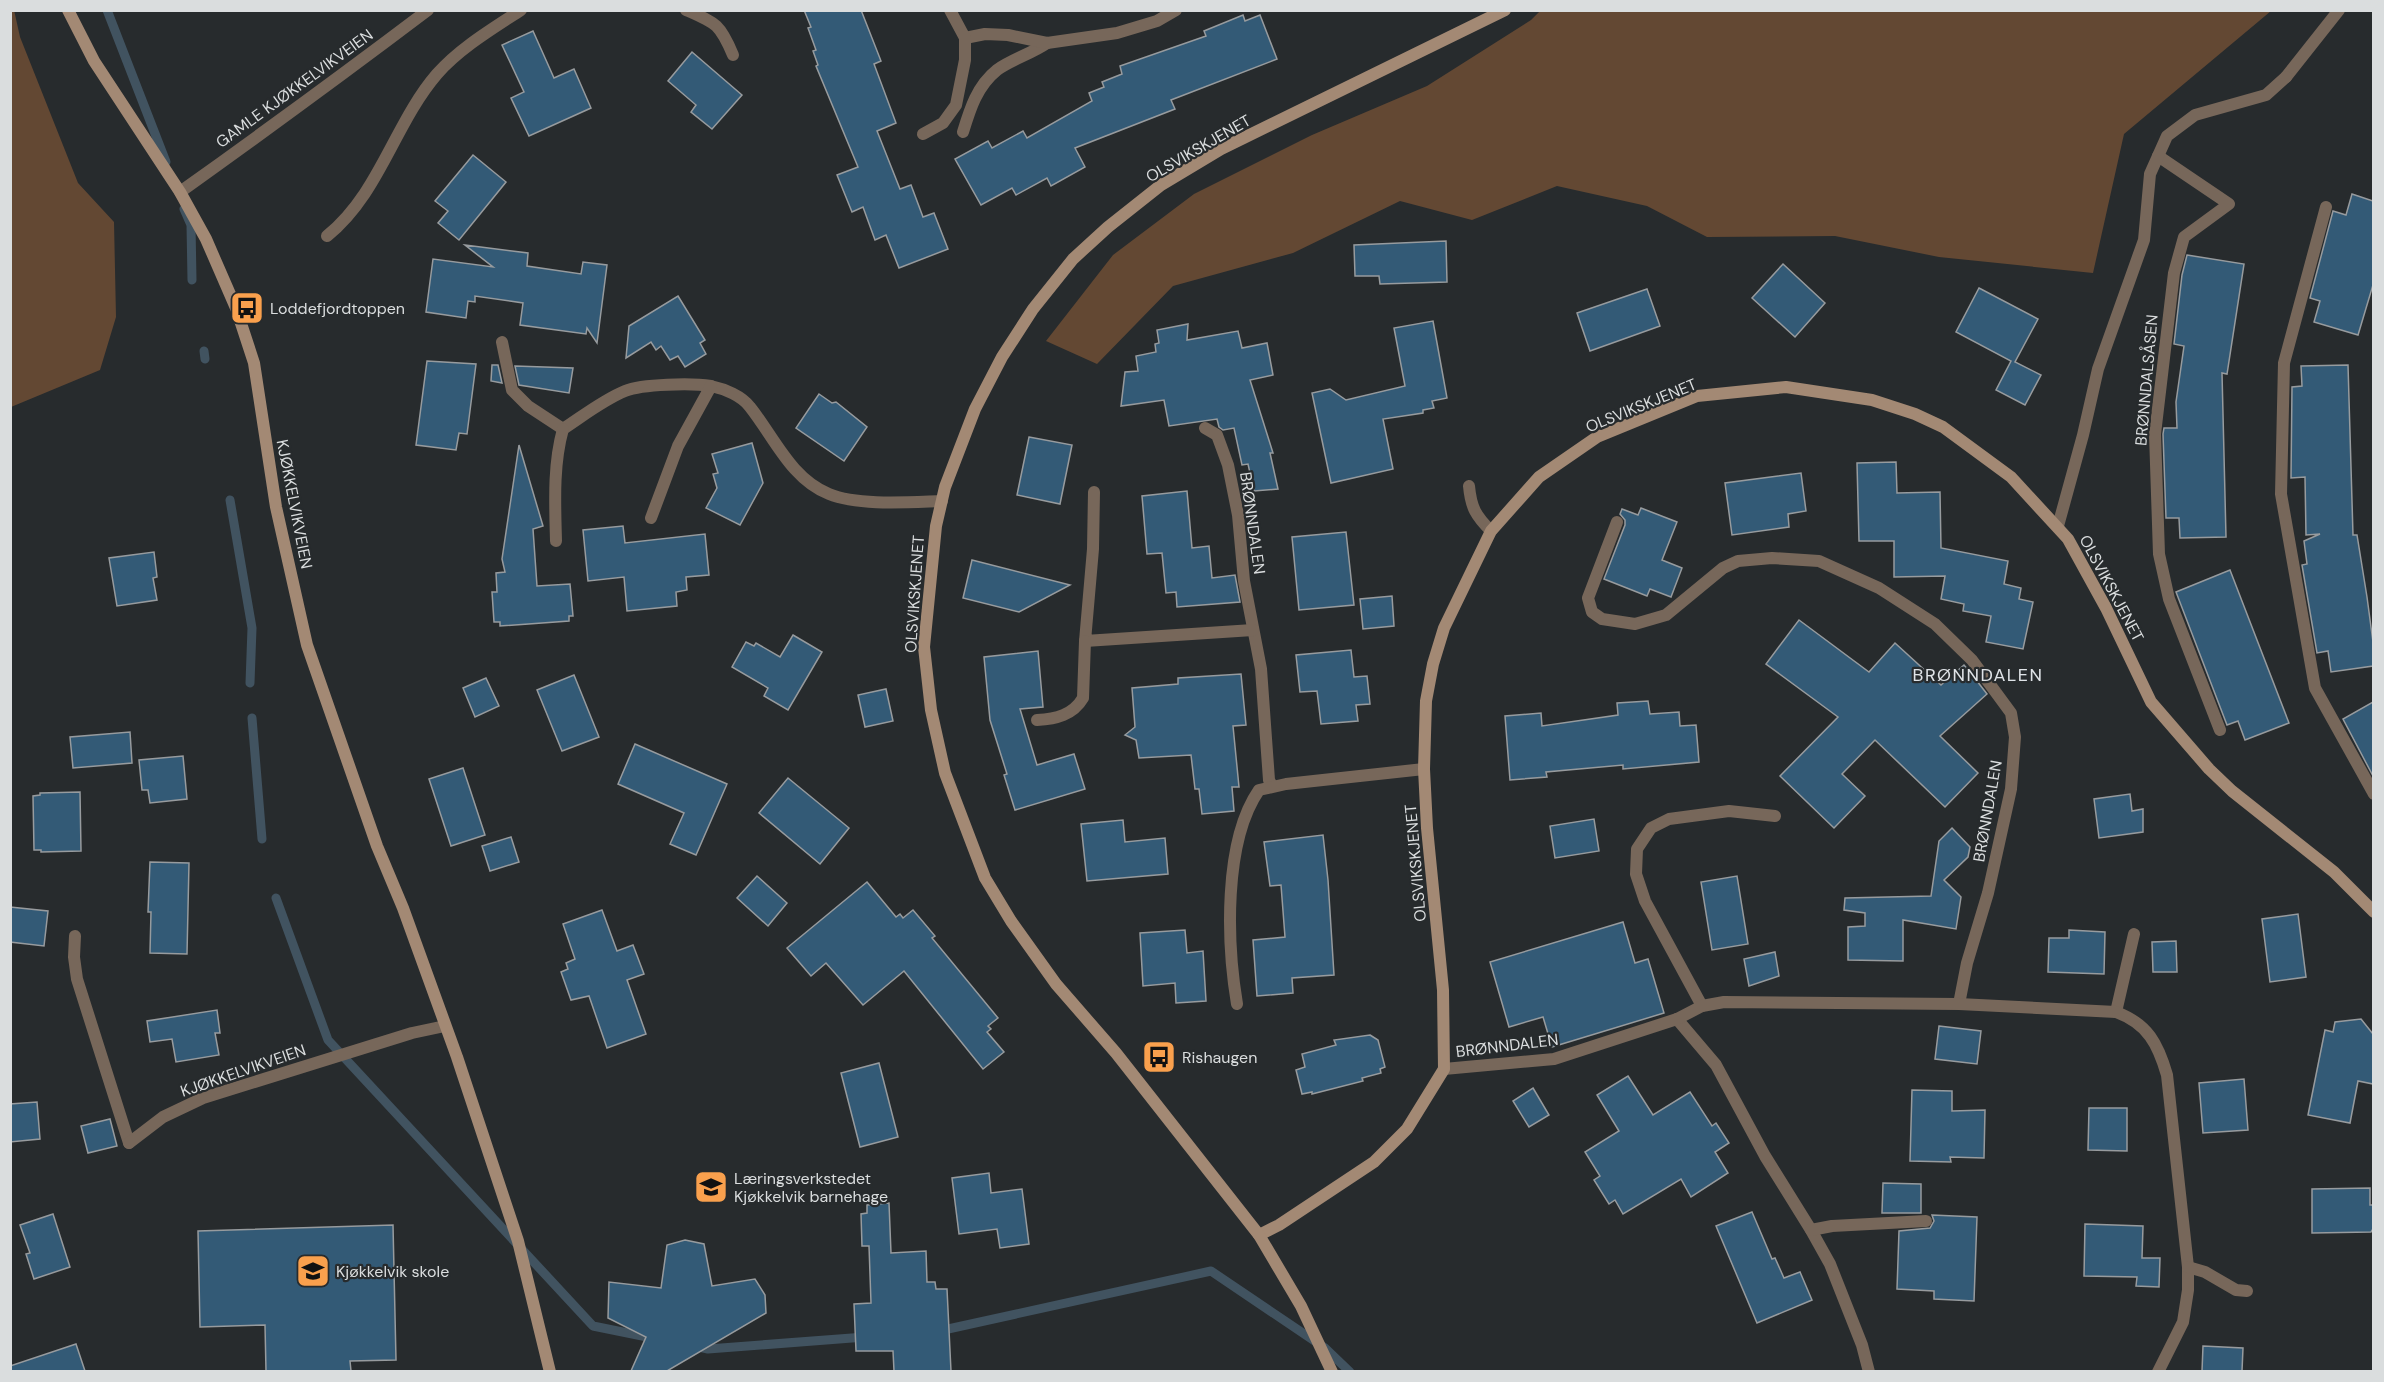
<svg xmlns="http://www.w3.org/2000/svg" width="2384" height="1382" font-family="'DM Sans',sans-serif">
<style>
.green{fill:#634833}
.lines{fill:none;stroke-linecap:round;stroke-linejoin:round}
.stream{stroke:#415360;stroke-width:9}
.building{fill:#335a76;stroke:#979b9e;stroke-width:1.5}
.service{stroke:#77675a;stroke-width:12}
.minor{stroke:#77675a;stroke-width:12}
.secondary{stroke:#a38974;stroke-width:12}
.labels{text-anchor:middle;stroke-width:4.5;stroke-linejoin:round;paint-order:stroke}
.street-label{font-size:16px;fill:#daddde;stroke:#272b2d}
.poi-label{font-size:16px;fill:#daddde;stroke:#272b2d;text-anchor:start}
.neighbourhood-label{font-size:18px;letter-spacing:1.5px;fill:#e0e4e8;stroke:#272b2d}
</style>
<rect width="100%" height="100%" fill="#272b2d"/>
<g class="green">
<path d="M 14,10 L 20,37 L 78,183 L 114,222 L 116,317 L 100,370 L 11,407 L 10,11 Z"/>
<path d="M 1541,10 L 2271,10 L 2271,11 L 2124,134 L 2093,273 L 1939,257 L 1835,236 L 1707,237 L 1647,206 L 1557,186 L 1472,220 L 1400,201 L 1293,253 L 1173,286 L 1097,364 L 1046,341 L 1113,255 L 1194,194 L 1312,135 L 1427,86 L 1531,20 Z"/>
</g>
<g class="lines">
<g class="stream">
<path d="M 107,10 L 166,162"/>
<path d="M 184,209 L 191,225 L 192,280"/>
<path d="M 204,351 L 205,359"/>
<path d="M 230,500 L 252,628 L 250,683"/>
<path d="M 252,718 L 262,839"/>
<path d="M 276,898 L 328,1040 L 593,1326 L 657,1339"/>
<path d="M 939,1331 L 1211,1271 L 1325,1348 L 1350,1372"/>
<path d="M 694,1346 L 708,1349 L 865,1337"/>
</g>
</g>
<g class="building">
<path d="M 804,10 L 861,10 L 881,61 L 874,64 L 896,123 L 877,131 L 900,189 L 911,185 L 923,217 L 934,213 L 948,249 L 899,268 L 886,235 L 875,240 L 863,207 L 852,212 L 837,175 L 858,167 L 816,66 L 818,65 L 813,51 L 816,50 L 808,28 L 811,27 Z"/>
<path d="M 1243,15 L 1245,21 L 1260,15 L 1277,59 L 1171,100 L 1175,109 L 1075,148 L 1085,167 L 1051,186 L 1047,178 L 1016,195 L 1012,188 L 981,205 L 955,159 L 988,141 L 992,148 L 1023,131 L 1027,138 L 1092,101 L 1089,93 L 1104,87 L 1102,82 L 1122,74 L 1120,66 L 1206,36 L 1204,31 Z"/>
<path d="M 533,31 L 554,78 L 574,69 L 591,108 L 529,136 L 511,98 L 524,92 L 502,45 Z"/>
<path d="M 692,52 L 742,95 L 712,129 L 691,112 L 696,105 L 668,81 Z"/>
<path d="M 473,155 L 506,182 L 459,240 L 438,223 L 448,211 L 435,201 Z"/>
<path d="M 2352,194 L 2373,201 L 2373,285 L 2358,335 L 2314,322 L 2320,301 L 2310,298 L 2333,211 L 2346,215 Z"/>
<path d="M 1446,241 L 1447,282 L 1380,284 L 1379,276 L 1355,276 L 1354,245 Z"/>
<path d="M 465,245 L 528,253 L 527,266 L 581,274 L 583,262 L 607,265 L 597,343 L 587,328 L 586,334 L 520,325 L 523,303 L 475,296 L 475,302 L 468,301 L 466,318 L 426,312 L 433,259 L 493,267 Z"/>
<path d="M 2187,255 L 2244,264 L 2227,374 L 2222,373 L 2226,537 L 2180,538 L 2179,518 L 2166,518 L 2163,434 L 2164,428 L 2177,428 L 2176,402 L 2184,346 L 2174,344 L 2182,275 Z"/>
<path d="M 1783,264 L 1825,303 L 1795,337 L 1752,298 Z"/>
<path d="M 1979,288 L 2038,319 L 2015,362 L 2041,375 L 2025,405 L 1996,390 L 2011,361 L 1956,332 Z"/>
<path d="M 1647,289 L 1660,326 L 1590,351 L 1577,313 Z"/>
<path d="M 678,296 L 705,340 L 700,343 L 706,354 L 685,367 L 678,356 L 670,360 L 661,346 L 656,350 L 651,342 L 626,358 L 629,326 Z"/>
<path d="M 1433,321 L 1447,398 L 1432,401 L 1434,408 L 1423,410 L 1423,413 L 1383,419 L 1393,469 L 1331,483 L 1312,393 L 1330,389 L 1346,400 L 1405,386 L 1394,328 Z"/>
<path d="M 1188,324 L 1187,340 L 1238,331 L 1242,348 L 1267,343 L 1273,375 L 1250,380 L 1273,453 L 1270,453 L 1278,489 L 1254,491 L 1248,464 L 1242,465 L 1234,428 L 1223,430 L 1219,427 L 1217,419 L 1169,426 L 1164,400 L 1121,406 L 1125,372 L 1138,371 L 1136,356 L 1156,352 L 1155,344 L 1159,343 L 1157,330 Z"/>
<path d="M 427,361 L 476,364 L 467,434 L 459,433 L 456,450 L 416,445 Z"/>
<path d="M 492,365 L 498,365 L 502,383 L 491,381 Z"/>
<path d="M 2348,365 L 2353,535 L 2357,535 L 2367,597 L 2373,642 L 2373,666 L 2331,672 L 2328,651 L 2317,653 L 2302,565 L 2307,564 L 2304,541 L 2320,534 L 2306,535 L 2305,477 L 2291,478 L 2292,387 L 2302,386 L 2301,366 Z"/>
<path d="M 515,366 L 573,368 L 569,393 L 519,385 Z"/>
<path d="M 819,394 L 832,403 L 836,402 L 867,427 L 844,461 L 796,428 Z"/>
<path d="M 1029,437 L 1072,445 L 1060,504 L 1017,495 Z"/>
<path d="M 752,443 L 763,483 L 740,525 L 706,508 L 717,488 L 713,474 L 718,473 L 712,454 Z"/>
<path d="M 519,445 L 543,526 L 533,529 L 537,586 L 570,584 L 573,616 L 569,616 L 569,621 L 500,626 L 500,622 L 494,622 L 492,592 L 497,592 L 496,573 L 505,572 L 502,559 Z"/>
<path d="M 1896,462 L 1897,493 L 1940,492 L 1941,548 L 2008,561 L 2004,584 L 2021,588 L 2019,599 L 2033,602 L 2023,649 L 1986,642 L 1991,616 L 1963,611 L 1964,604 L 1941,599 L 1945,576 L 1894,577 L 1894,541 L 1859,541 L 1857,463 Z"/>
<path d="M 1801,473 L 1806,511 L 1788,514 L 1789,527 L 1732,535 L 1725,483 Z"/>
<path d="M 1187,491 L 1192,548 L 1209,546 L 1212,578 L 1235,575 L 1240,602 L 1177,607 L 1176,592 L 1166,593 L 1162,553 L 1147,554 L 1142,496 Z"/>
<path d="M 1641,508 L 1677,522 L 1662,560 L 1682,568 L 1671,597 L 1650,589 L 1647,596 L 1604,579 L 1625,525 L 1625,520 L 1620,514 L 1622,509 L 1638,515 Z"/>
<path d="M 623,526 L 625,543 L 705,534 L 709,575 L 686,577 L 687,590 L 676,592 L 677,606 L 627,611 L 624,577 L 588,581 L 583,530 Z"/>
<path d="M 1346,532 L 1354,605 L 1299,610 L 1292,537 Z"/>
<path d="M 154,552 L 157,577 L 153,578 L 157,600 L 117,606 L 109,558 Z"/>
<path d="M 972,560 L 1070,585 L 1019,612 L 963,598 Z"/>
<path d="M 2230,570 L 2289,723 L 2245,740 L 2238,721 L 2227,725 L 2176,592 Z"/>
<path d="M 1392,596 L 1394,626 L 1363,629 L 1360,599 Z"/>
<path d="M 1799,620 L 1869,672 L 1895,643 L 1941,685 L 1964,665 L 1970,672 L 1987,694 L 1940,736 L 1978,773 L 1945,807 L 1875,740 L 1842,774 L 1865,796 L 1834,828 L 1780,776 L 1838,717 L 1766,664 Z"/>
<path d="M 793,635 L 822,652 L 788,710 L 764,696 L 768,688 L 732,667 L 746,642 L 754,646 L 756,643 L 780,657 Z"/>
<path d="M 1351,650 L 1354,677 L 1367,676 L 1370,704 L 1356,705 L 1358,721 L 1321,724 L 1317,691 L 1300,692 L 1296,655 Z"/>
<path d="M 1038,651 L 1043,707 L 1020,709 L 1037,765 L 1074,754 L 1085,789 L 1015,810 L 1004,775 L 1007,774 L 990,720 L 984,657 Z"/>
<path d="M 1241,674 L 1246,725 L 1233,726 L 1239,787 L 1232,787 L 1234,811 L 1202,814 L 1199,789 L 1195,789 L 1191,755 L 1139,758 L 1136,740 L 1125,735 L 1135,727 L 1132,688 L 1178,684 L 1178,678 Z"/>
<path d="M 574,675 L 599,737 L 562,751 L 537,690 Z"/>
<path d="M 486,678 L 499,706 L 475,717 L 463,688 Z"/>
<path d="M 886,689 L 893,721 L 865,727 L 858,695 Z"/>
<path d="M 1648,701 L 1650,714 L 1679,712 L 1680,726 L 1696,725 L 1699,762 L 1623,769 L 1623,765 L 1546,772 L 1547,777 L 1510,780 L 1505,716 L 1541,713 L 1542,726 L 1618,715 L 1617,703 Z"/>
<path d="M 2373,702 L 2373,776 L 2343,719 Z"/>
<path d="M 130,732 L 132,763 L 73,768 L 70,737 Z"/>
<path d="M 635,744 L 727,784 L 696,855 L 670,844 L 684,813 L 618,784 Z"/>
<path d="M 183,756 L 187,799 L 150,803 L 148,790 L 142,790 L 139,760 Z"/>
<path d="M 463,768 L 485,835 L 451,846 L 429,779 Z"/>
<path d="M 788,778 L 849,828 L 820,864 L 759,813 Z"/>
<path d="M 80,792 L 81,851 L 41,852 L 41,850 L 34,850 L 33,796 L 40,795 L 40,793 Z"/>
<path d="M 2130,794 L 2132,811 L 2143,809 L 2143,832 L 2099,838 L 2094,799 Z"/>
<path d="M 1594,819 L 1599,851 L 1555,858 L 1550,826 Z"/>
<path d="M 1123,820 L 1125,842 L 1165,838 L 1168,874 L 1087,881 L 1081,824 Z"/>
<path d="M 1952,828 L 1970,847 L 1968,857 L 1944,880 L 1961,897 L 1956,929 L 1903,920 L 1903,961 L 1848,960 L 1848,927 L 1865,926 L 1865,913 L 1844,910 L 1845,898 L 1931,896 L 1939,841 Z"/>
<path d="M 1323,835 L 1328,880 L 1334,975 L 1292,978 L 1293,993 L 1257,996 L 1253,940 L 1285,937 L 1281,885 L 1270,886 L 1264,842 Z"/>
<path d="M 511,837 L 519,862 L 490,871 L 482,846 Z"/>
<path d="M 150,862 L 189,863 L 187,954 L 150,953 L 151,912 L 148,912 Z"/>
<path d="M 757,876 L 787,903 L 768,926 L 737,898 Z"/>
<path d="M 1737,876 L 1748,944 L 1712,950 L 1701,882 Z"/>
<path d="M 867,882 L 896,917 L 900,914 L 903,918 L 913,910 L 935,936 L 932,938 L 998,1018 L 988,1026 L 991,1029 L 987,1032 L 1004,1052 L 983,1069 L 904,971 L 863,1005 L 826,963 L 811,976 L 787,948 Z"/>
<path d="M 10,907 L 48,911 L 44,946 L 10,942 Z"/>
<path d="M 602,910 L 617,951 L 633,945 L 644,974 L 627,980 L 646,1034 L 607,1048 L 589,996 L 571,1000 L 561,972 L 568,969 L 566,963 L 575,959 L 563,924 Z"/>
<path d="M 2298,914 L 2306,977 L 2270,982 L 2262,919 Z"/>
<path d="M 1623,922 L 1635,963 L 1648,959 L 1664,1013 L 1552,1047 L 1543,1017 L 1509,1027 L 1490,962 Z"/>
<path d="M 1185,930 L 1187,953 L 1203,951 L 1206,1001 L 1176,1003 L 1175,983 L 1143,986 L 1140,933 Z"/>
<path d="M 2069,930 L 2105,932 L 2104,974 L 2048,972 L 2049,938 L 2069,938 Z"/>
<path d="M 2176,941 L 2177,972 L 2153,972 L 2152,942 Z"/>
<path d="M 1775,952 L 1779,976 L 1749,986 L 1744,959 Z"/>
<path d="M 217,1010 L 220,1033 L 215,1033 L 219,1055 L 176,1062 L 172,1039 L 150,1042 L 147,1021 Z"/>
<path d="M 2361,1019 L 2373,1034 L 2373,1084 L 2358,1081 L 2350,1123 L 2308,1115 L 2325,1030 L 2333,1032 L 2335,1022 Z"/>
<path d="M 1939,1026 L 1981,1031 L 1977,1064 L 1935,1059 Z"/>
<path d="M 1370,1035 L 1378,1040 L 1385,1067 L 1380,1069 L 1381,1073 L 1362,1078 L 1363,1081 L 1312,1094 L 1312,1092 L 1302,1094 L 1296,1070 L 1305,1067 L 1302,1054 L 1336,1045 L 1334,1040 Z"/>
<path d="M 879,1063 L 898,1137 L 860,1147 L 841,1073 Z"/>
<path d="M 1628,1076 L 1653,1115 L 1690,1092 L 1712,1126 L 1716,1123 L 1729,1143 L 1715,1152 L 1728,1173 L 1691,1197 L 1681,1179 L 1623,1214 L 1615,1200 L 1609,1204 L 1594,1180 L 1600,1176 L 1585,1152 L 1619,1131 L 1597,1095 Z"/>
<path d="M 2244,1079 L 2248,1130 L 2203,1133 L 2199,1083 Z"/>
<path d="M 1533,1088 L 1549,1115 L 1529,1127 L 1513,1101 Z"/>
<path d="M 1912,1090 L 1952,1091 L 1952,1111 L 1985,1110 L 1984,1158 L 1950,1157 L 1951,1162 L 1910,1161 Z"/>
<path d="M 37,1102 L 40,1139 L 10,1142 L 10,1104 Z"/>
<path d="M 2089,1108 L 2127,1108 L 2127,1151 L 2088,1150 Z"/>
<path d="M 110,1119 L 117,1146 L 88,1153 L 81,1126 Z"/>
<path d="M 989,1173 L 991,1193 L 1022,1189 L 1029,1244 L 1000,1248 L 997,1229 L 959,1234 L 952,1178 Z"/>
<path d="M 1883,1183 L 1921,1184 L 1921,1213 L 1882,1213 Z"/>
<path d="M 2370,1188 L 2370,1205 L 2373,1205 L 2373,1229 L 2371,1232 L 2312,1233 L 2312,1189 Z"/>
<path d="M 889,1203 L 891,1253 L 926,1251 L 927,1282 L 935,1282 L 936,1289 L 947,1289 L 951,1371 L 894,1371 L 893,1351 L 856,1351 L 854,1304 L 871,1303 L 869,1246 L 862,1246 L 861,1214 L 867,1213 L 867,1205 Z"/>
<path d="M 1752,1212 L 1772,1259 L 1775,1258 L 1784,1278 L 1800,1272 L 1812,1300 L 1757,1323 L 1716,1226 Z"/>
<path d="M 53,1214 L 70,1267 L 34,1279 L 26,1254 L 30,1253 L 20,1225 Z"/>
<path d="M 1932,1215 L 1977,1217 L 1974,1301 L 1934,1299 L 1934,1291 L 1897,1289 L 1899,1231 L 1930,1228 L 1934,1221 Z"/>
<path d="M 2085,1224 L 2143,1226 L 2142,1258 L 2160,1258 L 2159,1287 L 2136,1286 L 2137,1277 L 2084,1276 Z"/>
<path d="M 393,1225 L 396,1360 L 350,1361 L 351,1371 L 266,1371 L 265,1325 L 200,1327 L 198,1231 Z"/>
<path d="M 685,1240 L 704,1244 L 712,1286 L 755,1279 L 765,1295 L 766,1313 L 667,1371 L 631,1371 L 646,1337 L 608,1318 L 609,1282 L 661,1288 L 667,1245 Z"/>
<path d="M 76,1344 L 85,1371 L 10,1371 L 10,1366 Z"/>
<path d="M 2203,1346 L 2243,1348 L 2242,1371 L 2202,1371 Z"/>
</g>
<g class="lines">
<g class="service">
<path d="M 686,10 C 716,23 720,24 733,55"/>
<path d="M 2286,77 L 2339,10"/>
<path d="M 963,132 C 970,109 977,86 997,70 C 1010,60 1031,54 1047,43"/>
<path d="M 2158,156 L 2229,204 L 2184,237 L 2174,273 L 2155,434 L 2159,554 L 2169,599 L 2220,730"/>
<path d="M 2326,207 L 2284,363 L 2281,494 L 2315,688 L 2374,794"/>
<path d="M 327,236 C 380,193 394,124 437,74 C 460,48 492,29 521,10"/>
<path d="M 1469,486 C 1471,508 1476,516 1491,531"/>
<path d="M 75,936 L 74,957 L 77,979 L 129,1143"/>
<path d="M 2116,1012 L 2134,934"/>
</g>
<g class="minor">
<path d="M 965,38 L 985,34 L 1008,35 L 1047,43 L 1117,33 L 1157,21 L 1176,10"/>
<path d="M 923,134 L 943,123 L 956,105 L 965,60 L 965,38 L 950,10"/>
<path d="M 180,192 C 264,132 346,72 428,10"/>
<path d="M 502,342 L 512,390 L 528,406 L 563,429 C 583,416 603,400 625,391 C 642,384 692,383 711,386 C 725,389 742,396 750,407 C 774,437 791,479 829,494 C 858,506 910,502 942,501"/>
<path d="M 1205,428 L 1217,435 L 1228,465 L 1238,515 L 1244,581 L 1261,669 L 1269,780 L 1272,786"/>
<path d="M 1094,492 L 1093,549 L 1085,641 L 1253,630"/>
<path d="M 651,518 L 678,446 L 711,386"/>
<path d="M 1617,522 L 1588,598 L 1592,612 L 1602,619 L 1635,624 L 1666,615 L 1723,568 L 1738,561 L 1772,558 L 1819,561 L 1879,588 L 1935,624 L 1972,660 L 2011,713 L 2015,737 L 2011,789 L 1988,893 L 1967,963 L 1959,1004"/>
<path d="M 2058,526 L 2083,435 L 2098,369 L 2144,240 L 2150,174 L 2167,136 L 2195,115 L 2266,95 L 2286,77"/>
<path d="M 556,541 C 555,503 553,465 563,429"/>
<path d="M 1037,720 C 1056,719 1073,715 1083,698 L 1085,641"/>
<path d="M 1237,1004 C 1227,944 1223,842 1259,790 L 1286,784 L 1424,769"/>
<path d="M 1702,1006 L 1645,901 L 1636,874 L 1637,849 L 1651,828 L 1669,819 L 1729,811 L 1775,816"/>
<path d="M 1677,1019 L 1716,1065 L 1765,1156 L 1811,1230 L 1830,1264 L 1862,1345 L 1869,1372"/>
<path d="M 1444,1069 L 1554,1059 L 1677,1019 L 1702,1006 L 1724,1002 L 1959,1004 L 2116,1012 C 2148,1024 2158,1044 2167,1075 L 2188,1267 L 2188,1290 L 2183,1322 L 2158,1372"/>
<path d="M 129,1143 L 163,1117 L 203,1098 L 412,1033 L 445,1026"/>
<path d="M 1811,1230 L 1832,1226 L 1926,1221"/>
<path d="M 2188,1267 L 2205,1272 L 2236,1290 L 2247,1291"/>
</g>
<g class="secondary">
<path d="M 68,10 L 94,61 L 180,192 L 206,239 L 236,308 L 254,363 L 276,507 L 307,645 L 377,846 L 403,908 L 457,1057 L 518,1241 L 550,1372"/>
<path d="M 1259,1235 L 1279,1225 L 1374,1162 L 1407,1129 L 1444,1069 L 1443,990 L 1427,828 L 1424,769 L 1426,701 L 1433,664 L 1444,628 L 1491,531 L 1539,477 L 1597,437 L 1697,396 L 1786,387 L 1872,400 L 1915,414 L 1943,427 L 2011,477 L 2068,539 L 2106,608 L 2151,702 L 2209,769 L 2232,791 L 2334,872 L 2374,912"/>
<path d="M 1332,1372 L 1301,1306 L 1259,1235 L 1116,1053 L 1056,984 L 1011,921 L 985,878 L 945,773 L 931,710 L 924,647 L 936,526 L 945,487 L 975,409 L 1002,357 L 1033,309 L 1073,259 L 1108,227 L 1161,185 L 1221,149 L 1505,10"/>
</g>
</g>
<defs>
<symbol id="bus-square" viewBox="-11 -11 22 22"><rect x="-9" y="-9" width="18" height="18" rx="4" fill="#f9a04d" stroke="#272b2d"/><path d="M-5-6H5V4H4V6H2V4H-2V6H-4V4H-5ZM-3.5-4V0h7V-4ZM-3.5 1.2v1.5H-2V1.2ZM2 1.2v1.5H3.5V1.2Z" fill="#111"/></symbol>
<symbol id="school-square" viewBox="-11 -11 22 22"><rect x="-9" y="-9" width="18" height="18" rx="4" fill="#f9a04d" stroke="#272b2d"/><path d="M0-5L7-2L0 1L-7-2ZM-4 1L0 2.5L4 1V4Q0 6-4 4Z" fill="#111"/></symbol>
</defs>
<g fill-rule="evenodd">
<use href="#bus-square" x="228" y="289" width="38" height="38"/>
<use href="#bus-square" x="1140" y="1038" width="38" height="38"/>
<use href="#school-square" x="692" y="1168" width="38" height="38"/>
<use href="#school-square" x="294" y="1252" width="38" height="38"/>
</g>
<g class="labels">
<g class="street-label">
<text transform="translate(294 88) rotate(-36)" y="6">GAMLE KJØKKELVIKVEIEN</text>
<text transform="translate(1198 148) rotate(-30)" y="6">OLSVIKSKJENET</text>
<text transform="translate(2146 380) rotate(-85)" y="6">BRØNNDALSÅSEN</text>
<text transform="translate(1641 405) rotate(-22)" y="6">OLSVIKSKJENET</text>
<text transform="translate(295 504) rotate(79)" y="6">KJØKKELVIKVEIEN</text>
<text transform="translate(1253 523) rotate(82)" y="6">BRØNNDALEN</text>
<text transform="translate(2112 588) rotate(62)" y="6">OLSVIKSKJENET</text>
<text transform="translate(914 594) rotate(-86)" y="6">OLSVIKSKJENET</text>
<text transform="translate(1987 811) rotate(-80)" y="6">BRØNNDALEN</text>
<text transform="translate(1415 863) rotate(-95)" y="6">OLSVIKSKJENET</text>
<text transform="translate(1507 1045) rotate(-7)" y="6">BRØNNDALEN</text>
<text transform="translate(243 1070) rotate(-19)" y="6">KJØKKELVIKVEIEN</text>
</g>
<g class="poi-label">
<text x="270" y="314">Loddefjordtoppen</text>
<text x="1182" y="1063">Rishaugen</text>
<text x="734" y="1184">Læringsverkstedet<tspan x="734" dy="18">Kjøkkelvik barnehage</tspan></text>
<text x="336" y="1277">Kjøkkelvik skole</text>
</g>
<g class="neighbourhood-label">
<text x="1978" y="681">BRØNNDALEN</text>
</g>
</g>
<rect width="2384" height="1382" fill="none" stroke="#daddde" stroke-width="24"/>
</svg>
